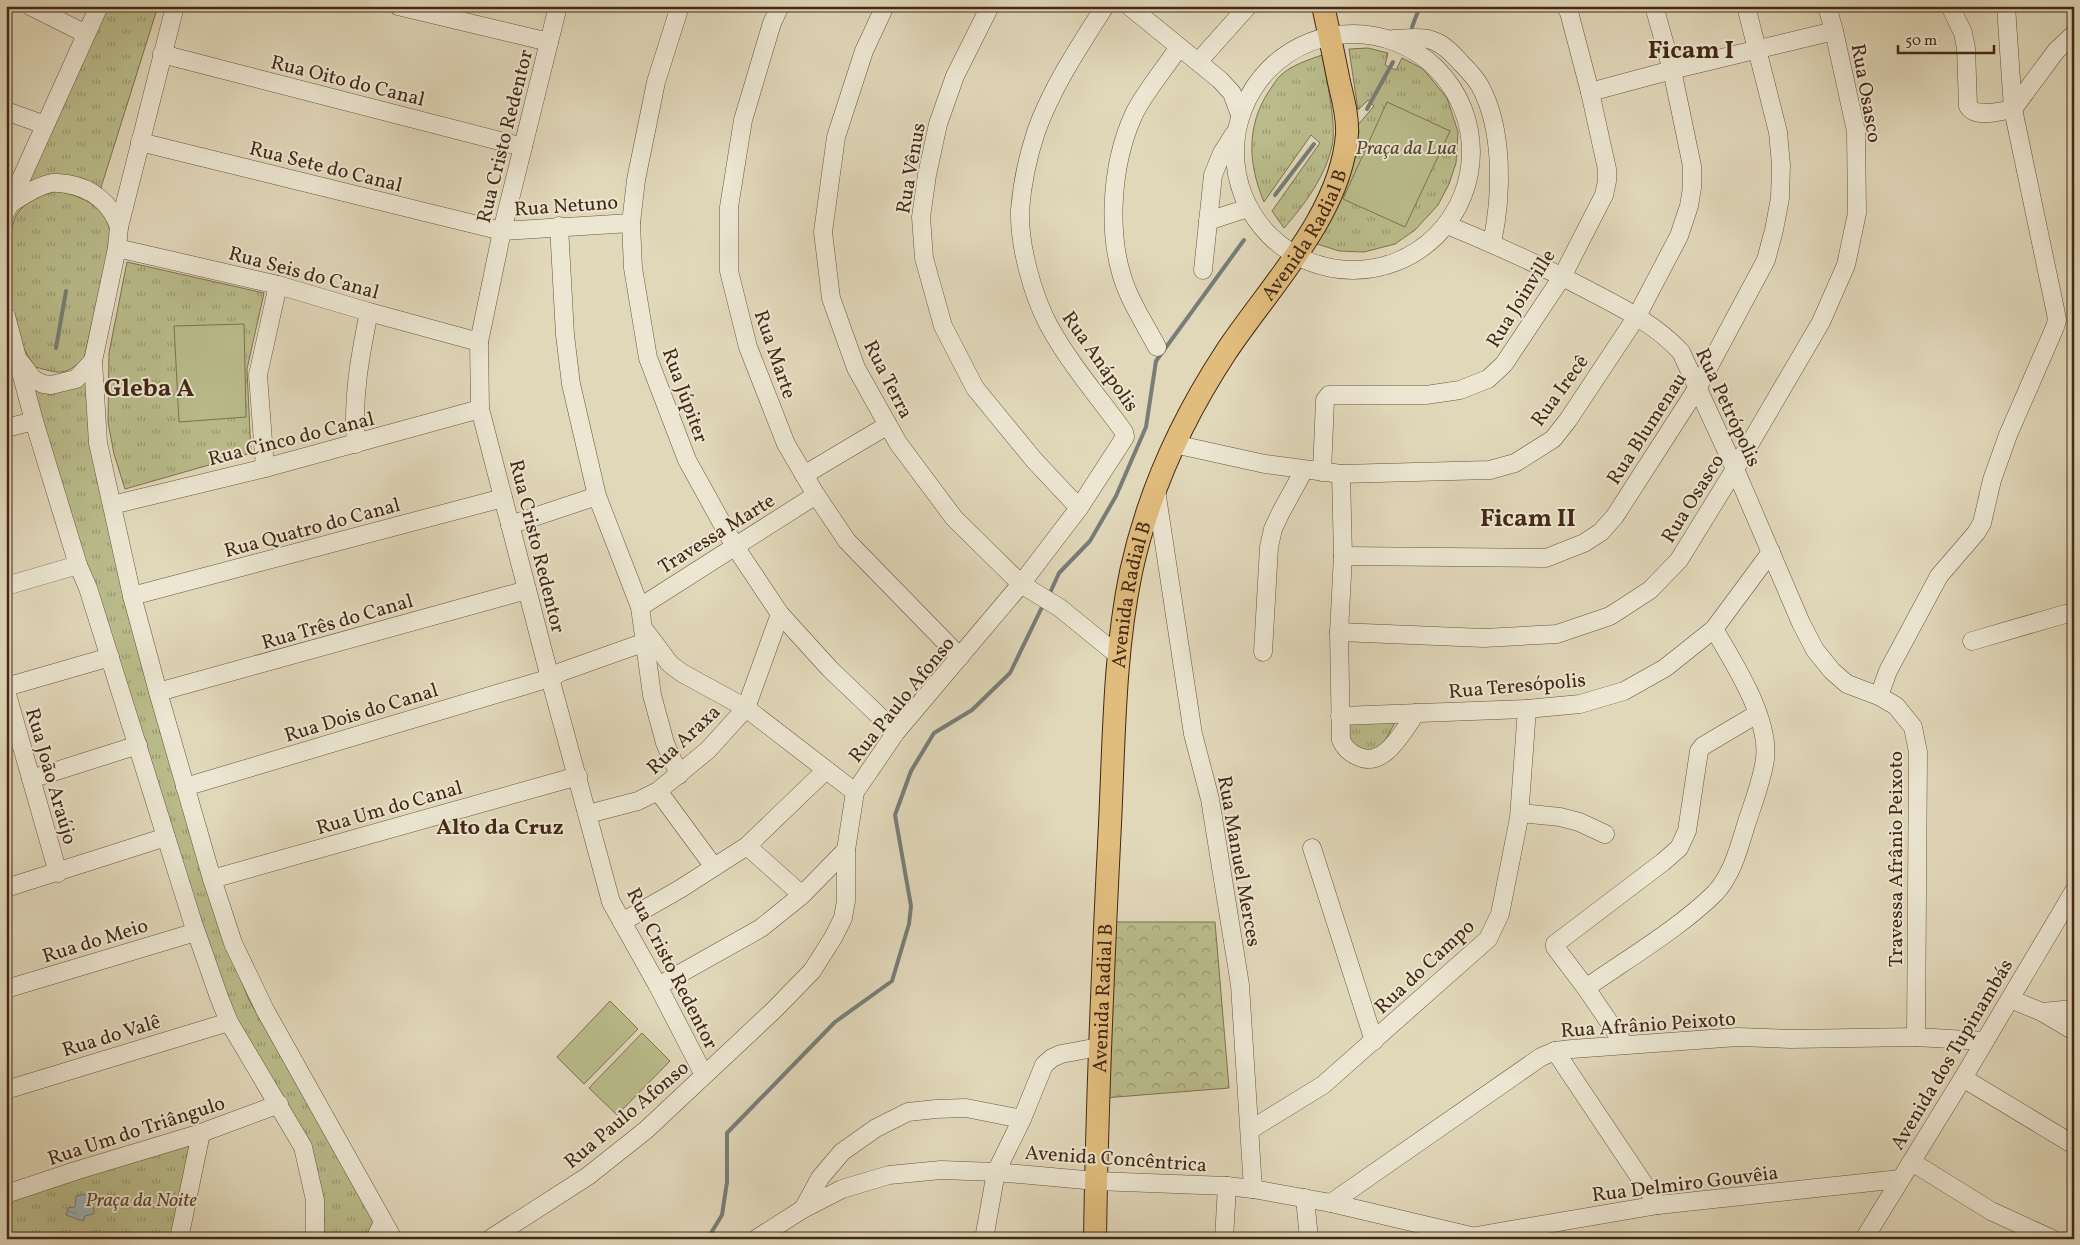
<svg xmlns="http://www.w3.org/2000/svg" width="2080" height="1245" font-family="Vollkorn,serif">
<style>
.grass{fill:url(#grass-tufts);stroke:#7e7250}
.forest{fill:url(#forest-crowns);stroke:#7e7250}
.pitch{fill:#babc8b;stroke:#7e7250}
.water{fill:url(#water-ripples);stroke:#787d79}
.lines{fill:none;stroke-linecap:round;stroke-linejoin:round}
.stream{stroke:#787d79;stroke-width:4}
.minor-casing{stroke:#6a543e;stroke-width:19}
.major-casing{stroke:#432815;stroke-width:24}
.minor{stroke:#ece6d2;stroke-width:18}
.major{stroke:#e0bc7d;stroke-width:22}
.labels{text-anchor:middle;stroke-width:4;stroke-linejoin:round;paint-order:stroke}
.street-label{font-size:20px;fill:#432815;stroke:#ece6d2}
.park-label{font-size:20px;font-style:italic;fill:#5b462d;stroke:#ece6d2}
.quarter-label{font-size:22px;font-weight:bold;fill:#432815;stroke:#ece6d2}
.district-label{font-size:25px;font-weight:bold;fill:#432815;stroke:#ece6d2}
</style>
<defs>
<pattern id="grass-tufts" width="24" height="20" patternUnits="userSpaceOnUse" patternTransform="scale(1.25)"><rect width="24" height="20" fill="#babc8b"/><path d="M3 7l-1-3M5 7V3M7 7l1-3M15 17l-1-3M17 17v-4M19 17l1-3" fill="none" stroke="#999970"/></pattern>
<pattern id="forest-crowns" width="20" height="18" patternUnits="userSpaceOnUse" patternTransform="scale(1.25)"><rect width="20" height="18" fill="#babc8b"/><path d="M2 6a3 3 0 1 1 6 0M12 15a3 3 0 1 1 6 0" fill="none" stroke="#999970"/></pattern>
<pattern id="water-ripples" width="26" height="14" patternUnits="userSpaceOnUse" patternTransform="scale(1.25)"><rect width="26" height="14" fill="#9bb6bc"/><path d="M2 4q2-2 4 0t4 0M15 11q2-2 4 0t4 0" fill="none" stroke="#809498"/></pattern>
</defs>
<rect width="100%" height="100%" fill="#e1d8ba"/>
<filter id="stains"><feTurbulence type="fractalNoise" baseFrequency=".004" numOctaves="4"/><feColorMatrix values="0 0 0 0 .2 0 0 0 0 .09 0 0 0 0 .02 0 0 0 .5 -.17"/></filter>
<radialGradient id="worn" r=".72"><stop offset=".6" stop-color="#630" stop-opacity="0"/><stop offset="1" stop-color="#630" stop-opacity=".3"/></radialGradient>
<g class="grass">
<path d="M 99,6 L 158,6 L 98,197 L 53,182 L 20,197 Z"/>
<path d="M 1368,48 L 1388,53 L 1385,65 L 1396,70 L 1402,58 L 1423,69 L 1447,98 L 1458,132 L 1456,163 L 1449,184 L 1438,205 L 1415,230 L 1395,244 L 1364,252 L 1339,251 L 1311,242 L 1358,125 L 1374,106 L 1368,100 L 1358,110 L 1349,49 Z"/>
<path d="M 1322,55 C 1326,78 1337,124 1332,146 C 1325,177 1305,204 1284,228 L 1272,211 L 1320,143 L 1311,135 L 1264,202 C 1248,164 1246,126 1269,91 C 1273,86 1276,79 1281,75 C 1292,65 1308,60 1322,55 Z"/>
<path d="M 56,191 C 84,196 110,208 111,240 L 84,359 C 63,377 59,373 35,367 C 25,352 16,335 13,318 C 8,295 4,229 19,211 C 31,198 40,196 56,191 Z"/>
<path d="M 127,262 L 264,293 L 247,369 L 251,453 L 125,489 L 114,454 L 108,422 L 109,353 Z"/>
<path d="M 17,359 L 53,386 L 93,361 L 98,443 L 227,944 L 249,1000 L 374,1221 L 370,1234 L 363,1239 L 325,1239 L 321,1236 L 304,1149 L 229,1022 Z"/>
<path d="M 1399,715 L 1379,752 L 1353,751 L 1342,717 Z"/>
<path d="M 195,1140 L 174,1239 L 6,1239 L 6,1199 Z"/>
</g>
<path class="forest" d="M 1107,922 L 1215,922 L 1229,1088 L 1104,1098 Z"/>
<g class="pitch">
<path d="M 1387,102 L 1450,131 L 1405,227 L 1343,199 Z"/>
<path d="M 244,324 L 246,417 L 179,422 L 174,326 Z"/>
<path d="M 610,1001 L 638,1029 L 584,1084 L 557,1057 Z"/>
<path d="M 642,1033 L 670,1061 L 617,1115 L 589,1088 Z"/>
</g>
<path class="water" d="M 88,1194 L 87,1202 L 94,1209 L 94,1214 L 85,1216 L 83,1221 L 66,1215 L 68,1208 L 75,1207 L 76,1196 Z"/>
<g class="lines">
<g class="stream">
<path d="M 1412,27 L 1420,6"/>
<path d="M 1367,109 L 1393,62"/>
<path d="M 1275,195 L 1314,144"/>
<path d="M 56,348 L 66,291"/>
<path d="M 1049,595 L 1059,573 L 1090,541 L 1116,496 L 1146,427 L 1156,361 L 1244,240"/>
<path d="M 711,1233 L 722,1215 L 727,1182 L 727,1133 L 835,1022 L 892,981 L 909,924 L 911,906 L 895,815 L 911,771 L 934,733 L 972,710 L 1010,673 L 1044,603"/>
</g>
<defs>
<g id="minor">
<path d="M 30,6 L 86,34"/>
<path d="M 175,6 L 119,227 L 117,248 L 93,361 L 98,443 L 132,596 L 158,692 L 212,879 L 233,943 L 265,1010 L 393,1239"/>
<path d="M 398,6 L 549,42"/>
<path d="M 558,6 L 502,231 L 479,342 L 480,409 L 550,678 L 611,902 L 658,986 L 704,1075"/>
<path d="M 680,6 L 656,82 L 636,180 L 631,223 L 633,268 L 648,358 L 687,460 L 734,545 L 780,614 L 830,669 L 896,732"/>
<path d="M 780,6 L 772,23 L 743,120 L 729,207 L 729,271 L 748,347 L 786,444 L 816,495 L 847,541 L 960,657"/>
<path d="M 885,6 L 864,51 L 836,137 L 823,232 L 831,298 L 856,368 L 898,443 L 954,518 L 1021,584 L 1060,608 L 1119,656"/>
<path d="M 990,6 L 955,76 L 938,124 L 927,175 L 921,217 L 924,258 L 943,326 L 975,388 L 1034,460 L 1079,508"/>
<path d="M 1129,6 L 1220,80 L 1232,93 L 1240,115"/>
<path d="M 1950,6 L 1963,33 L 1966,48 L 1968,106 C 1976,119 2000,111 2013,109 L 2056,51 L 2074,34"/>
<circle cx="1353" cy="152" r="118"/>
<path d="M 1393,39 C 1405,39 1419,36 1431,40 C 1443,43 1453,54 1461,63 C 1468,70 1475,77 1480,86 C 1504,130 1502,196 1492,243"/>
<path d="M 162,54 L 523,147"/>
<path d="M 1198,62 L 1248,6"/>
<path d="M 1590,92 L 1672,70 L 1834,31"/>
<path d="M 6,111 L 45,125"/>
<path d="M 140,142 L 502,231 L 631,223"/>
<path d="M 10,204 C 22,196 37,186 52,183 C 56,182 63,184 67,184 C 92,188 111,203 119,227"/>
<path d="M 6,212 L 99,6"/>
<path d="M 1208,221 L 1248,208"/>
<path d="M 1447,225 C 1494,244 1540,265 1586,289 C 1620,307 1654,323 1681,352 L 1735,469 L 1801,623 L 1815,650 L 1832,671 L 1847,684 L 1879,696 L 1896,706 L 1913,727 L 1918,752 L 1916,1037"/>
<path d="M 559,226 L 565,335 L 571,384 L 597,496 L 640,607 L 652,695 L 665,743 L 679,775"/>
<path d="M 117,248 L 278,285 L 369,312 L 479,342"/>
<path d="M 1203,270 L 1213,175 L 1222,153 L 1234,134"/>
<path d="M 6,316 L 34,421 L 78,565 L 88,588 L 193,923 L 219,997 L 229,1022 L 303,1147 L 315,1200 L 315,1239"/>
<path d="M 1157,347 C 1148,330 1138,314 1130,297 C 1105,244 1110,166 1134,114 C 1144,93 1166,67 1179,47"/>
<path d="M 21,363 L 33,379 L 43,384 L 51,385 L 76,379 L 93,361"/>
<path d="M 6,428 L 34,421"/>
<path d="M 356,444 C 352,399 360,356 369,312"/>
<path d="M 1174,444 L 1265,464 L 1341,474 L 1490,470 L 1515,463 L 1553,439 L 1568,420 L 1637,316 L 1679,236 L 1689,206 L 1692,188 L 1692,166 L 1672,70 L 1654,6"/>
<path d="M 265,468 L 258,375 L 278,285"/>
<path d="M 1322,472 L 1325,400 L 1329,395 L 1426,395 L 1460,390 L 1488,379 L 1504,364 L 1562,277 L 1604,195 L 1607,181 L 1607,169 L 1590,92 L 1569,12 L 1565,6"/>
<path d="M 1341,474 L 1343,556 L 1339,632 L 1341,740 C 1344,747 1350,753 1357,756 C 1384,770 1403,731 1416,713"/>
<path d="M 804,475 L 888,425"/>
<path d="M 1156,490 L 1193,734 L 1210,799 L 1240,985 L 1253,1189"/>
<path d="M 112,505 L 265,468 L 480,409"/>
<path d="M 510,525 L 597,496"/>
<path d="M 1343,556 L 1546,558 L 1584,543 L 1601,532 L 1615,516 L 1698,387 L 1766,260 L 1774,230 L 1780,198 L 1781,165 L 1778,132 L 1746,6"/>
<path d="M 6,586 L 78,565"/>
<path d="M 132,596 L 503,498"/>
<path d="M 640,607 L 816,495"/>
<path d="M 646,632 L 670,664 L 682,673 L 746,708 L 855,792"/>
<path d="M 1339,632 L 1484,638 L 1557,634 L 1610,616 L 1650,590 L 1679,560 L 1735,469 L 1821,322 L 1846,265 L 1857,213 L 1856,131 L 1834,31 L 1827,6"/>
<path d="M 1972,641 L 2065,614 L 2074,614"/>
<path d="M 1263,652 L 1269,547 L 1273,529 L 1280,514 L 1304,470"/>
<path d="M 6,687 L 110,657"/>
<path d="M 6,691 L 58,873"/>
<path d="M 158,692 L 527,590"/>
<path d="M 1879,696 L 1888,671 L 1939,576 L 1976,533 L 1982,523 L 1992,480 L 2008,435 L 2055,327 L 2057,320 L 2055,309 L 2013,109 L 2006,6"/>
<path d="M 1340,716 L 1527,709 L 1580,704 L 1624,691 L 1665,668 L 1714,629 L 1771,552"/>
<path d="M 31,779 L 138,745"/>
<path d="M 185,787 L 550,678 L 561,672 L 651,640"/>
<path d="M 658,791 L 714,867"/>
<path d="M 1520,813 L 1560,817 L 1579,822 L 1605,834"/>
<path d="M 588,814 L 638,801 L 658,791 L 708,750 L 746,708 L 780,614"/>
<path d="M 747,846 L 802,895"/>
<path d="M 1312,848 L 1374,1041"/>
<path d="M 212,879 L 578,776"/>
<path d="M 6,888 L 166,837"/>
<path d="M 622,922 L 680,889 L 747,846 L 826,770"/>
<path d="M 658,986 L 761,928 L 802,895 L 846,850"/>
<path d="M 1586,988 C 1627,959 1680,928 1715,893 C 1732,875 1739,848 1746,825 C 1753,803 1762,781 1765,759 C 1770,719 1734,663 1714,629"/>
<path d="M 6,989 L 196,932"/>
<path d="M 2010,999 L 2042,1012 L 2074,1031"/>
<path d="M 2042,1012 L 2074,1009"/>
<path d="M 1624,1044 L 1586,988 L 1555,947 L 1555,944 L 1663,862 L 1679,848 L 1687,831 L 1699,751 L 1703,746 L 1757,714"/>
<path d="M 1555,1051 L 1658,1205"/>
<path d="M 1963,1078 L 2074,1145"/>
<path d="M 6,1090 L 229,1022"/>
<path d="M 1250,1130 L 1323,1085 L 1488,939 L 1500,914 L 1519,818 L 1527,709"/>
<path d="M 1912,1162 L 1991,1211 L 2052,1239"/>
<path d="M 6,1194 L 75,1171 L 201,1133 L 279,1104"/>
<path d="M 1305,1198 L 1309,1239"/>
<path d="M 1331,1203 L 1541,1057 L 1555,1051 L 1572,1049 L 1738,1037 L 1791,1039 L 1916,1037 L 1985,1041"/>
<path d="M 803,1209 L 820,1178 L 842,1152 L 876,1128 L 908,1112 L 936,1109 L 966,1108 L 1022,1119"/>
<path d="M 1476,1236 L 1658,1205 L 1900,1179"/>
<path d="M 179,1239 L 201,1133"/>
<path d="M 375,1239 L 383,1222"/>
<path d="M 490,1239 L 588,1176 L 646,1130 L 774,1010 L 812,971 L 833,938 L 843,918 L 846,901 L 846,850 L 855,792 L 896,732 L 1021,584 L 1079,508 L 1125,437 L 1124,432 C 1098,396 1069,363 1048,324 C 1032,293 1019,245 1020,210 C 1022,185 1028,156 1036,132 C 1051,89 1080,45 1105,6"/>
<path d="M 756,1239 L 803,1209 L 842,1189 L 889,1175 L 941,1170 L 996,1172 L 1096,1181 L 1227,1186 L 1253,1189 L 1331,1203 L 1484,1239"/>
<path d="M 984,1239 L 996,1172 L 1022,1119 L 1044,1065 L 1052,1058 L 1061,1054 L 1099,1047"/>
<path d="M 1224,1239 L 1227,1186"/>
<path d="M 1864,1239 L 1963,1078 L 2074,891"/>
</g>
<g id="major">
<path id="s1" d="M 1095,1239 C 1097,1100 1103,962 1110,824 C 1114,740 1114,654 1131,572 C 1148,493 1182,419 1226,352 C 1269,287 1341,215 1347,134 C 1348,116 1343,99 1339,82 C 1334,57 1329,32 1323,6"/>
</g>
</defs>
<use href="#minor" class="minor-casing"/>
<use href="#major" class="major-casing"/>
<use href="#minor" class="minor"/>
<use href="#major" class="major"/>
</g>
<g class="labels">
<g class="street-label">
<text transform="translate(348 80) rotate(14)" y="7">Rua Oito do Canal</text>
<text transform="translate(1867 93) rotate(80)" y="7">Rua Osasco</text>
<text transform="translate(504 136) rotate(-76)" y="7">Rua Cristo Redentor</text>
<text transform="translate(326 166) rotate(14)" y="7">Rua Sete do Canal</text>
<text transform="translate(910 168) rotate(-80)" y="7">Rua Vênus</text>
<text transform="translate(566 205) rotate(-4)" y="7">Rua Netuno</text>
<text dy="7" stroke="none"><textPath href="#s1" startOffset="1051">Avenida Radial B</textPath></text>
<text transform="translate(304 272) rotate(15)" y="7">Rua Seis do Canal</text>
<text transform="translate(1520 298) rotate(-58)" y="7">Rua Joinville</text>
<text transform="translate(776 354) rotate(71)" y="7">Rua Marte</text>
<text transform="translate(1101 361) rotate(55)" y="7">Rua Anápolis</text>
<text transform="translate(889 379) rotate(63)" y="7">Rua Terra</text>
<text transform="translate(1559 390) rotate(-54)" y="7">Rua Irecê</text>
<text transform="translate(686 395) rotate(70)" y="7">Rua Júpiter</text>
<text transform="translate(1729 407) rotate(65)" y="7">Rua Petrópolis</text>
<text transform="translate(1646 428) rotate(-57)" y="7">Rua Blumenau</text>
<text transform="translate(291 438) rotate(-14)" y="7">Rua Cinco do Canal</text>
<text transform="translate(1692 498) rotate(-58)" y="7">Rua Osasco</text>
<text transform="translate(312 527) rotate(-15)" y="7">Rua Quatro do Canal</text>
<text transform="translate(716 533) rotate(-32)" y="7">Travessa Marte</text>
<text transform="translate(538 546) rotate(76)" y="7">Rua Cristo Redentor</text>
<text dy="7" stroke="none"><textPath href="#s1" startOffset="646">Avenida Radial B</textPath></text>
<text transform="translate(337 621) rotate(-16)" y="7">Rua Três do Canal</text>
<text transform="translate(1517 685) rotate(-5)" y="7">Rua Teresópolis</text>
<text transform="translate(901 699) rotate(-51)" y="7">Rua Paulo Afonso</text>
<text transform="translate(361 712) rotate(-17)" y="7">Rua Dois do Canal</text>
<text transform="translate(683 739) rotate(-43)" y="7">Rua Araxa</text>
<text transform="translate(52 776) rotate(74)" y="7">Rua João Araújo</text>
<text transform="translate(389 807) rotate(-16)" y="7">Rua Um do Canal</text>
<text transform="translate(1895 859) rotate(-90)" y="7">Travessa Afrânio Peixoto</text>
<text transform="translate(1240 861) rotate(80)" y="7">Rua Manuel Merces</text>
<text transform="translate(95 940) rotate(-17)" y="7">Rua do Meio</text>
<text transform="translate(1424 966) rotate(-43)" y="7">Rua do Campo</text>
<text transform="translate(673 968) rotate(63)" y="7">Rua Cristo Redentor</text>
<text dy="7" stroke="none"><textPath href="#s1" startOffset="241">Avenida Radial B</textPath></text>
<text transform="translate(1648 1024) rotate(-4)" y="7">Rua Afrânio Peixoto</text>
<text transform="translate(111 1035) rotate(-17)" y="7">Rua do Valê</text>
<text transform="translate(1951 1054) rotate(-59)" y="7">Avenida dos Tupinambás</text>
<text transform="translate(626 1114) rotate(-40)" y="7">Rua Paulo Afonso</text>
<text transform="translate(136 1130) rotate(-18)" y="7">Rua Um do Triângulo</text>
<text transform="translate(1116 1158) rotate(4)" y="7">Avenida Concêntrica</text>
<text transform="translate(1685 1183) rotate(-7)" y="7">Rua Delmiro Gouvêia</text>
</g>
<g class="park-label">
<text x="1406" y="154">Praça da Lua</text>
<text x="141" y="1206">Praça da Noite</text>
</g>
<g class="quarter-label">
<text x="500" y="834">Alto da Cruz</text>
</g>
<g class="district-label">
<text x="1691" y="58">Ficam I</text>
<text x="149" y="396">Gleba A</text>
<text x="1528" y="526">Ficam II</text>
</g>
</g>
<rect width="2080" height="1245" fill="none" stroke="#e1d8ba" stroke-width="25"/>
<rect x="8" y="8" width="2065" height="1230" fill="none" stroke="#432815" stroke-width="2.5"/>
<rect x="12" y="12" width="2055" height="1220" fill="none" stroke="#432815"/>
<path d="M1898 45v8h96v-8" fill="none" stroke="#432815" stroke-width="2.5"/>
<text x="1905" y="45" font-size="15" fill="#432815" stroke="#ece6d2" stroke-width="4" paint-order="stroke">50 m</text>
<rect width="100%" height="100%" filter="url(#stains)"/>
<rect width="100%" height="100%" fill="url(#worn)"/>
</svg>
